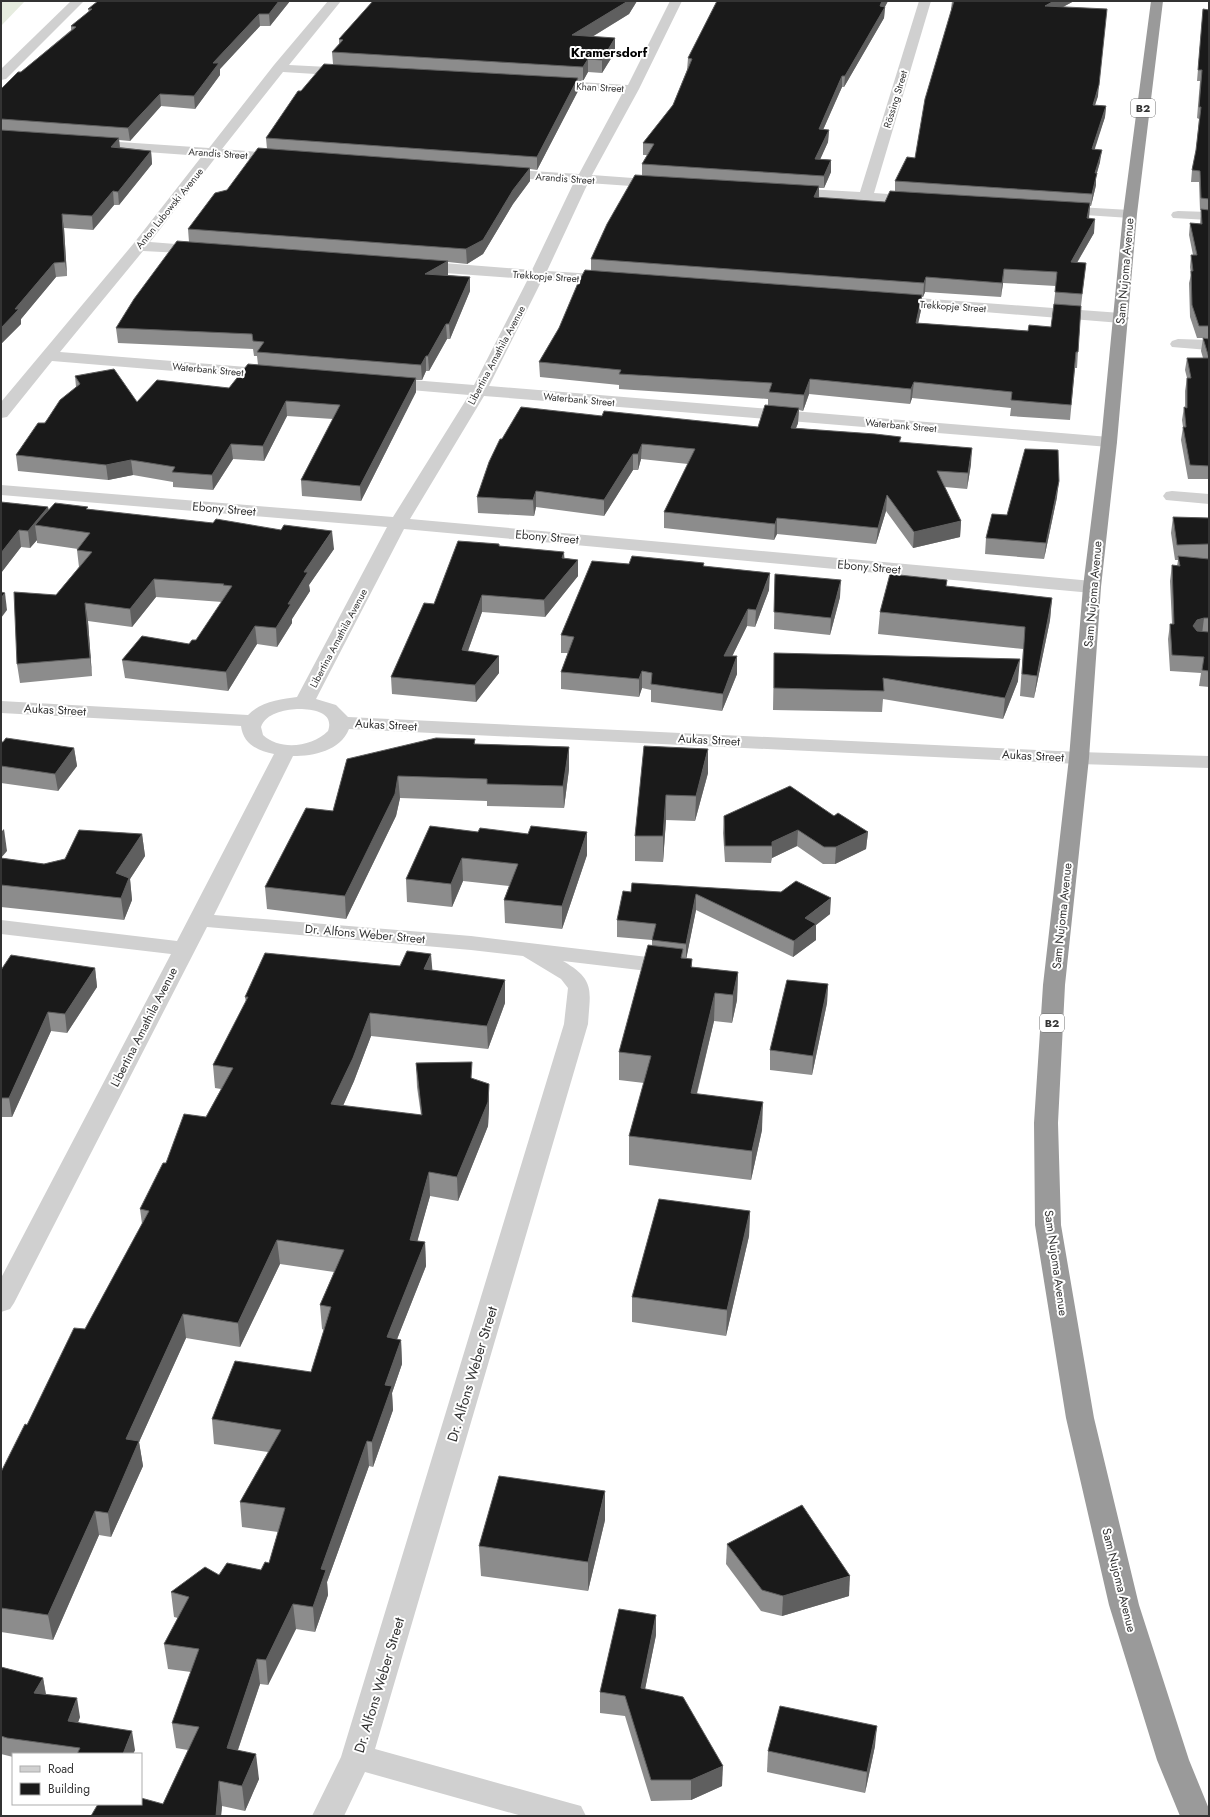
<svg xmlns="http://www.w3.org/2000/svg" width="1210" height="1817" font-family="Jost,sans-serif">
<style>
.green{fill:#e6ecdf}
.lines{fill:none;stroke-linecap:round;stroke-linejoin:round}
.minor{fill:#d0d0d0;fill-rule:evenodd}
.highway{fill:#9a9a9a;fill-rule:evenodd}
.wall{fill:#8c8c8c;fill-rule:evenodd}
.shaded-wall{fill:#5f5f5f}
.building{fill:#1a1a1a;stroke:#5f5f5f}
.labels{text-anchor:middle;stroke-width:4;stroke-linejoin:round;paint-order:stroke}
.far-street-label{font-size:10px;fill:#333;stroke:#fff}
.shield{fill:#fff;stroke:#707070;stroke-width:1}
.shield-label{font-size:11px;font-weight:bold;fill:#333}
.street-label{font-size:12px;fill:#333;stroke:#fff}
.far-district-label{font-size:13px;font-weight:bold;fill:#000;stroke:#fff}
.near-street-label{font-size:14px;fill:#333;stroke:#fff}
</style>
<rect width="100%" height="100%" fill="#fff"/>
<path class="green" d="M 1,1 L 25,1 L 1,26 Z"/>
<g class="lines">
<g class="minor">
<path d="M 71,1 L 84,1 L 6,79 L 1,80 L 1,69 Z"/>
<path d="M 328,1 L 341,1 L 289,65 L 348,68 L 353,69 L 355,72 L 353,75 L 348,76 L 283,72 L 222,149 L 283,154 L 288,155 L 290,158 L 288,161 L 283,162 L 216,157 L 150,242 L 201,246 L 206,247 L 208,250 L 206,253 L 201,254 L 143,251 L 60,352 L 271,369 L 277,371 L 279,374 L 277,377 L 271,379 L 52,361 L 7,417 L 1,418 L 1,402 L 134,243 L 202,156 L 90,148 L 85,147 L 83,144 L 85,141 L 90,140 L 209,148 L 274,65 Z"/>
<path d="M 670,1 L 682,1 L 639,89 L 592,175 L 660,180 L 665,181 L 667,184 L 665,187 L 660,188 L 588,183 L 547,271 L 610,275 L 615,277 L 618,280 L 615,283 L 610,285 L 542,280 L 489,386 L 1109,437 L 1115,438 L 1117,442 L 1115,446 L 1109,447 L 484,396 L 410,519 L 1092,581 L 1099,583 L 1101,587 L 1099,591 L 1092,593 L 404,529 L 316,699 L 336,705 L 348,717 L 1079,752 L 1209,756 L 1209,768 L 1079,764 L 349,729 C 340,751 314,756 293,756 L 214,915 L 471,936 L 673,960 L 681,962 L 684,967 L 681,972 L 673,974 L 563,961 C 596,980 590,991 588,1024 L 375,1749 L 570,1803 L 581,1806 L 586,1816 L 522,1816 L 365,1772 L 344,1816 L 312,1816 L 341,1757 L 564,1024 L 568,988 L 561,979 L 523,956 L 471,950 L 207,927 L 14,1303 L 10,1309 L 1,1312 L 1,1278 L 171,954 L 1,934 L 1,920 L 177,941 L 274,754 C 258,751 243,744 241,726 L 1,713 L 1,701 L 248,715 C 260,702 281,699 297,697 L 387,527 L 1,495 L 1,485 L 393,517 L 469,395 L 387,388 L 381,386 L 379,383 L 381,380 L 387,378 L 474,385 L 528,279 L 418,271 L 413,269 L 410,266 L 413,263 L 418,261 L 532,270 L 574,182 L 501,177 L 496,176 L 494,173 L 496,170 L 501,169 L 579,174 L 623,92 L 548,88 L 543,87 L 541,84 L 543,81 L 548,80 L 628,85 ZM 297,709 C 311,709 335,711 328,731 C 312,747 280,751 263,735 L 261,727 C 266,713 284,710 297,709 Z"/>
<path d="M 919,1 L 931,1 L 874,193 L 916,196 L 921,197 L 923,200 L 921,203 L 916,204 L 783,195 L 781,192 L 783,189 L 788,188 L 860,192 Z"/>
<path d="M 1060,206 L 1130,210 L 1135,211 L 1137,214 L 1135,217 L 1130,218 L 1055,213 L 1053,210 L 1055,207 Z"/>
<path d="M 1178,211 L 1209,212 L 1209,220 L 1173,218 L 1171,215 L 1173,212 Z"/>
<path d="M 891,296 L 1121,313 L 1127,315 L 1129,318 L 1127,321 L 1121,323 L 886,304 L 883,301 L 886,298 Z"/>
<path d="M 1178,339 L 1209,340 L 1209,350 L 1172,347 L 1170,344 L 1172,341 Z"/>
<path d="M 1172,491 L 1209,494 L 1209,504 L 1166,500 L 1163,496 L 1166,492 Z"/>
</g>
<path class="highway" d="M 1151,1 L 1163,1 L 1137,214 L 1117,442 L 1101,587 L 1089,758 L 1065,985 L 1058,1123 L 1061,1225 L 1094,1418 L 1139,1605 L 1189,1760 L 1209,1809 L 1209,1816 L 1180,1816 L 1157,1760 L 1109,1605 L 1066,1418 L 1035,1225 L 1034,1123 L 1043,985 L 1069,758 L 1083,587 L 1101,442 L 1123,214 Z"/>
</g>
<g class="wall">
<path d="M 290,1 L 270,26 L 260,26 L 220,69 L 220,75 L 195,109 L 161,106 L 130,141 L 119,140 L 120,147 L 151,151 L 152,164 L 119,205 L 114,205 L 93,230 L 64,228 L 67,276 L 56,277 L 21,319 L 21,324 L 1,344 L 1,89 L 21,72 L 71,30 L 71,26 L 89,12 L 88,9 Z"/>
<path d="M 373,1 L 637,1 L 629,14 L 592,37 L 615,52 L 602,73 L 588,72 L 583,81 L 578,81 L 578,91 L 537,170 L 530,169 L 530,181 L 513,204 L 483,254 L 467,264 L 448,262 L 448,275 L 447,275 L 470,277 L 470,291 L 450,339 L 447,339 L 429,371 L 426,371 L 422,380 L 416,380 L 416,392 L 361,501 L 302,496 L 301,480 L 333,419 L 287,416 L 264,461 L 233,459 L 213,490 L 173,487 L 173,482 L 133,475 L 108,480 L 18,471 L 16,455 L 76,387 L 75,376 L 137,402 L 229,388 L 258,365 L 257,356 L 254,356 L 253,349 L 118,343 L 116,328 L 189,242 L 188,229 L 227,190 L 267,149 L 266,138 L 301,91 L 333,64 L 332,52 L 339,44 L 339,39 Z"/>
<path d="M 717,1 L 888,1 L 885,7 L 884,18 L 844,87 L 842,87 L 823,130 L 829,130 L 828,142 L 820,159 L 831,160 L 831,172 L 824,188 L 819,188 L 819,198 L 885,202 L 895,191 L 895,181 L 915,158 L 952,9 L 951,9 L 952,1 L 1074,1 L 1063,7 L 1098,96 L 1095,105 L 1106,106 L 1105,117 L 1094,149 L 1100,162 L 1096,176 L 1096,185 L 1091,206 L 1090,206 L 1089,218 L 1094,233 L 1077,263 L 1086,263 L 1081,306 L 1078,352 L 1077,368 L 1075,368 L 1070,420 L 1010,416 L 1011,408 L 912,398 L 910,404 L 809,394 L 803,411 L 799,410 L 798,423 L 796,428 L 901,437 L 900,442 L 971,464 L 967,489 L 945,487 L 961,521 L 960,537 L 913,548 L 886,511 L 876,544 L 777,534 L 774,540 L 664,528 L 664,512 L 688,464 L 641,459 L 638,470 L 633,470 L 604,516 L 536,507 L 534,516 L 478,513 L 477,497 L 502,439 L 602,416 L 758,427 L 768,405 L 768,399 L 619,389 L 619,385 L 540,377 L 539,362 L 559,328 L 591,270 L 591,259 L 642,175 L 642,164 L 647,155 L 643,155 L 643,143 L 673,105 L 687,70 L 688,58 ZM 1003,283 L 1056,286 L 1051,327 L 1028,331 L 918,323 L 921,310 L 922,297 L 923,297 L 925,292 L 1001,297 Z"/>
<path d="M 1203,9 L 1209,10 L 1209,479 L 1188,479 L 1181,440 L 1183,427 L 1182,420 L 1184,407 L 1185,407 L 1185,391 L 1187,378 L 1185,370 L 1187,358 L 1203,358 L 1201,351 L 1203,338 L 1197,338 L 1190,317 L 1189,283 L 1191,275 L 1190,267 L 1191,255 L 1193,255 L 1189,235 L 1190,223 L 1200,224 L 1201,210 L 1200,210 L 1199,182 L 1191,182 L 1192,170 L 1196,152 L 1199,119 L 1197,118 L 1200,81 L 1197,81 Z"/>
<path d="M 1057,497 L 1044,559 L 985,554 L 986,538 L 1007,515 Z"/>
<path d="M 1,502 L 48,507 L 49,510 L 88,509 L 334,549 L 309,585 L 310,591 L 292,619 L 292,623 L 277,647 L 257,644 L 228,691 L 125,678 L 122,660 L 189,644 L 196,640 L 222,602 L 156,597 L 132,627 L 88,621 L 92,676 L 20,683 L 17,664 L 56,595 L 79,567 L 77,550 L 78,549 L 37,543 L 37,540 L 30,548 L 21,547 L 1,573 Z"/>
<path d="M 1173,517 L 1209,518 L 1209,687 L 1199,686 L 1201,673 L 1170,671 L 1168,639 L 1170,624 L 1172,624 L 1170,581 L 1172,565 L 1177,566 L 1178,560 L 1175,560 L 1171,533 Z"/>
<path d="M 499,546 L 564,558 L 578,560 L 578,576 L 545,617 L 482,612 L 468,651 L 499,656 L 499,673 L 476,702 L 392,694 L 391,677 L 434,604 Z"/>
<path d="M 704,563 L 704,566 L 769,590 L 755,627 L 747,626 L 732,656 L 737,656 L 737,674 L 722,711 L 651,702 L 651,690 L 642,688 L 639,697 L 561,689 L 561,672 L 568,653 L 561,653 L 561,635 L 629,564 Z"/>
<path d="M 775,574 L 840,597 L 830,635 L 774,629 Z"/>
<path d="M 947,586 L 1052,598 L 1050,620 L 1034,698 L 1020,696 L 1023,649 L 878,634 L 880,612 Z"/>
<path d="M 774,653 L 1018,681 L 1003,719 L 883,699 L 882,712 L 773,710 Z"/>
<path d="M 475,739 L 475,744 L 569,747 L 569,769 L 564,808 L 487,806 L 487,801 L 400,798 L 396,816 L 346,919 L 267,909 L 265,887 L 333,811 L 347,759 Z"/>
<path d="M 1,742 L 74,748 L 77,766 L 58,791 L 1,783 Z"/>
<path d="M 644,746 L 708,773 L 695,821 L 666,820 L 663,862 L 635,861 L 635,836 Z"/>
<path d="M 724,816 L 834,816 L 868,832 L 866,849 L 835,864 L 823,864 L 797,846 L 772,858 L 771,863 L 725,862 L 723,833 Z"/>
<path d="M 478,832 L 528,834 L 587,832 L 587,855 L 562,929 L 505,923 L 504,900 L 509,886 L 463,881 L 452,907 L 407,902 L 406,879 Z"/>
<path d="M 142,834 L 145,856 L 130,879 L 132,900 L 124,920 L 1,907 L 1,858 L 44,864 L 65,859 Z"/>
<path d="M 632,883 L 830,914 L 816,925 L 816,940 L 793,957 L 696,910 L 686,959 L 692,959 L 692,967 L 738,972 L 737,1000 L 732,1023 L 714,1021 L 697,1094 L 762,1130 L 751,1180 L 629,1165 L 629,1136 L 644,1083 L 619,1080 L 619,1052 L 652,946 L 652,940 L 617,937 L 617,920 L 631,892 Z"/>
<path d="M 95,968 L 97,987 L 67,1033 L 51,1031 L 12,1117 L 1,1117 L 1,970 Z"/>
<path d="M 432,970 L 505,980 L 505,1003 L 488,1049 L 371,1036 L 354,1081 L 343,1106 L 421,1115 L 417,1087 L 416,1063 L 472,1078 L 489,1108 L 488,1126 L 458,1201 L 430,1196 L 417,1241 L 425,1242 L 426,1266 L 397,1339 L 401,1340 L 402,1364 L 392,1393 L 393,1410 L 373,1467 L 369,1466 L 327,1582 L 328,1595 L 315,1632 L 296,1629 L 268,1685 L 260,1684 L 238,1750 L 259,1779 L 245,1811 L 222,1806 L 221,1816 L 91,1816 L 163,1804 L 188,1750 L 176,1748 L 172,1723 L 191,1672 L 168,1669 L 164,1644 L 178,1618 L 174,1617 L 171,1592 L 219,1575 L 261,1570 L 269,1563 L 278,1532 L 242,1527 L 240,1502 L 268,1452 L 214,1444 L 212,1419 L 311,1372 L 324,1330 L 322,1329 L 320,1305 L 334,1272 L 280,1264 L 240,1347 L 186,1338 L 139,1442 L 143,1466 L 111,1537 L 99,1535 L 53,1640 L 1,1632 L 1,1472 L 27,1425 L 85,1329 L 142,1224 L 140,1209 L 166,1163 L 206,1117 L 221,1089 L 215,1088 L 213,1065 L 246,1002 L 245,997 Z"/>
<path d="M 828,984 L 827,1003 L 812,1075 L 770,1070 L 770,1050 Z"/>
<path d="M 750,1211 L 749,1236 L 726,1336 L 632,1322 L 632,1297 Z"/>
<path d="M 605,1520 L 588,1591 L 481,1576 L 479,1546 Z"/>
<path d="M 727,1544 L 849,1596 L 782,1616 L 761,1611 L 726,1564 Z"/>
<path d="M 656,1615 L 656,1635 L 645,1689 L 722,1786 L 691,1800 L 651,1801 L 625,1716 L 600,1713 L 600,1692 Z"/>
<path d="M 1,1667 L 43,1678 L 46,1694 L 80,1717 L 78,1722 L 135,1750 L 133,1754 L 13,1754 L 13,1757 L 1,1754 Z"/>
<path d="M 875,1746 L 865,1793 L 767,1772 L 768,1751 Z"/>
</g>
<g class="shaded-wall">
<path d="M 279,1 L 290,1 L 270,26 L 269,14 Z"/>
<path d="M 628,1 L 637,1 L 629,14 L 572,49 L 572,35 Z"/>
<path d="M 882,1 L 888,1 L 884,8 L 885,7 L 884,18 L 844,87 L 845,76 Z"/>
<path d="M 1054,1 L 1074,1 L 1044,17 L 1045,6 Z"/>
<path d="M 259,14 L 260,26 L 220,69 L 220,75 L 195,109 L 194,96 L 213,63 Z"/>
<path d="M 615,38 L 615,52 L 602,73 L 602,60 Z"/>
<path d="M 588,59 L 588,72 L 583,81 L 583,67 Z"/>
<path d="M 842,76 L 842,87 L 818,141 L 819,129 Z"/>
<path d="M 578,78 L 578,91 L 537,170 L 537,157 Z"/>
<path d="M 1099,85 L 1098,96 L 1091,117 L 1093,105 Z"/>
<path d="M 160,94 L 161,106 L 130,141 L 128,128 Z"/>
<path d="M 1106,106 L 1105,117 L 1091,161 L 1092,149 Z"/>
<path d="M 829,130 L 828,142 L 815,171 L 815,159 Z"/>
<path d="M 119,138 L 120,151 L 111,147 Z"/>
<path d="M 1102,150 L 1100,162 L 1096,176 L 1096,185 L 1091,206 L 1095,173 Z"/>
<path d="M 151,151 L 152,164 L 119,205 L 118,192 Z"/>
<path d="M 831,160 L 831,172 L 824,188 L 824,176 Z"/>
<path d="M 530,168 L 530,181 L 513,204 L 483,254 L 467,264 L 466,249 Z"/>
<path d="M 819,186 L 819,200 L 814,197 Z"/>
<path d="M 113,191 L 114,205 L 93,230 L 92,216 Z"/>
<path d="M 1090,203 L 1089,217 L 1086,232 L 1087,218 Z"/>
<path d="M 62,214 L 64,228 L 67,276 L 65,262 Z"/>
<path d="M 1095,219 L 1094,233 L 1069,276 L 1071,262 Z"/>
<path d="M 448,261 L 448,275 L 425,288 L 425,274 Z"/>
<path d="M 54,263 L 56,277 L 21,319 L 21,324 L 1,344 L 1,328 L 15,309 Z"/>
<path d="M 1004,269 L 1003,283 L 1001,297 L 1002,283 Z"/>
<path d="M 470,277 L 470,291 L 450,339 L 449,324 Z"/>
<path d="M 926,277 L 925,292 L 923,297 L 924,283 Z"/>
<path d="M 922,295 L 921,310 L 915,338 L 916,323 Z"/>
<path d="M 446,324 L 447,339 L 429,371 L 428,356 Z"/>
<path d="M 426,356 L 426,371 L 422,380 L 421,365 Z"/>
<path d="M 416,378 L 416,392 L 361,501 L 360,486 Z"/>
<path d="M 810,379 L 809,394 L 803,411 L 804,395 Z"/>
<path d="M 914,382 L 912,398 L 910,404 L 911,389 Z"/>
<path d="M 286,401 L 287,416 L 264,461 L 263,446 Z"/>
<path d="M 799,408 L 798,423 L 790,443 L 791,428 Z"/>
<path d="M 231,444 L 233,459 L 213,490 L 212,475 Z"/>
<path d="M 642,444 L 641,459 L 638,470 L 638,454 Z"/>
<path d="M 972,448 L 971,464 L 967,489 L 968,473 Z"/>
<path d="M 633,454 L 633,470 L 604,516 L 604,500 Z"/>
<path d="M 131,460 L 133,475 L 108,480 L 106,465 Z"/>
<path d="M 1059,481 L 1057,497 L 1044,559 L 1046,543 Z"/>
<path d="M 536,491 L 536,507 L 534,516 L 533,500 Z"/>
<path d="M 887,495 L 886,511 L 876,544 L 878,528 Z"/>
<path d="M 48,507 L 50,524 L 35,525 L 37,540 L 30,548 L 28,531 Z"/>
<path d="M 777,518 L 777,534 L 774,540 L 775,524 Z"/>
<path d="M 961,521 L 960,537 L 913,548 L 914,532 Z"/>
<path d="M 19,530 L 21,547 L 1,573 L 1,553 Z"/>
<path d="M 332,531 L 334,549 L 309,585 L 310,591 L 292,619 L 292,623 L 277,647 L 276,628 L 304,572 Z"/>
<path d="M 564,552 L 565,568 L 562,558 Z"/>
<path d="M 578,560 L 578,576 L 545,617 L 544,600 Z"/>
<path d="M 770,573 L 769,590 L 755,627 L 756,610 Z"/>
<path d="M 154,579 L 156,597 L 132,627 L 130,609 Z"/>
<path d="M 841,580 L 840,597 L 830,635 L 831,618 Z"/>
<path d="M 5,593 L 7,610 L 1,618 L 1,598 Z"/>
<path d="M 482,595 L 482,612 L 462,667 L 462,650 Z"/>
<path d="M 1052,598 L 1050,620 L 1034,698 L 1037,676 Z"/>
<path d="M 85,603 L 88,621 L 92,676 L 90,658 Z"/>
<path d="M 748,609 L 747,626 L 724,673 L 724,656 Z"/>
<path d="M 1204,618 L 1202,634 L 1195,636 L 1193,626 L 1197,620 Z"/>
<path d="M 255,626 L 257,644 L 228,691 L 226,672 Z"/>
<path d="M 499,656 L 499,673 L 476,702 L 475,685 Z"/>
<path d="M 737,656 L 737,674 L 722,711 L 723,694 Z"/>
<path d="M 1020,659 L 1018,681 L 1003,719 L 1005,698 Z"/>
<path d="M 642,671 L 642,688 L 639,697 L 639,679 Z"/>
<path d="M 569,747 L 569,769 L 564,808 L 563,786 Z"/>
<path d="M 74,748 L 77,766 L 58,791 L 55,774 Z"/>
<path d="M 708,749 L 708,773 L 695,821 L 696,796 Z"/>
<path d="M 398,776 L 400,798 L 396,816 L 346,919 L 345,896 Z"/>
<path d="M 666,795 L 666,820 L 663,862 L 663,836 Z"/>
<path d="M 4,829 L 7,851 L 1,858 L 1,832 Z"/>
<path d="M 798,830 L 797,846 L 772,858 L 772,842 Z"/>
<path d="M 587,832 L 587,855 L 562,929 L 562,906 Z"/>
<path d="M 868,832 L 866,849 L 835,864 L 836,847 Z"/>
<path d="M 142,834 L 145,856 L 130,879 L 132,900 L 124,920 L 121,898 L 116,873 Z"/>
<path d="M 462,858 L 463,881 L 452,907 L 451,884 Z"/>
<path d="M 696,894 L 696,910 L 686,960 L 686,944 Z"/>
<path d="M 831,898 L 830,914 L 816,925 L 816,940 L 793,957 L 794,941 L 805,918 Z"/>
<path d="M 431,954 L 433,977 L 424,969 Z"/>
<path d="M 95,968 L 97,987 L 67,1033 L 65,1014 Z"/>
<path d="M 738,972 L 737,1000 L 732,1023 L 733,995 Z"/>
<path d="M 505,980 L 505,1003 L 488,1049 L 487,1026 Z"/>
<path d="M 828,984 L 827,1003 L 812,1075 L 813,1056 Z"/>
<path d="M 715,993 L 714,1021 L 690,1121 L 691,1093 Z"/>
<path d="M 48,1012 L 51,1031 L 12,1117 L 9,1098 Z"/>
<path d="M 370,1013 L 371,1036 L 354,1081 L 333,1128 L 331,1104 Z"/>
<path d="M 489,1084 L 489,1108 L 488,1126 L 458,1201 L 457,1177 Z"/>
<path d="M 763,1102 L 762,1130 L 751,1180 L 752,1151 Z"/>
<path d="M 429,1172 L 430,1196 L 411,1264 L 410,1240 Z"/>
<path d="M 750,1211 L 749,1236 L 726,1336 L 727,1310 Z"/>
<path d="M 277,1240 L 280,1264 L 240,1347 L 238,1323 Z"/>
<path d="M 425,1242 L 426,1266 L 388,1362 L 387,1337 Z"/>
<path d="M 183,1314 L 186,1338 L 139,1442 L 143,1466 L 111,1537 L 108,1513 L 126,1439 Z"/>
<path d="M 401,1340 L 402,1364 L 392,1393 L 393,1410 L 373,1467 L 372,1442 L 385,1385 Z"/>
<path d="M 367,1441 L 369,1466 L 327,1582 L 328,1595 L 315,1632 L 313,1607 L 321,1569 Z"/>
<path d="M 605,1491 L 605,1520 L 588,1591 L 588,1562 Z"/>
<path d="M 95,1511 L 99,1535 L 53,1640 L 48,1615 Z"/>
<path d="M 850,1576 L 849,1596 L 782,1616 L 783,1596 Z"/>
<path d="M 293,1604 L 296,1629 L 268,1685 L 266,1660 Z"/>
<path d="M 656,1615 L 656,1635 L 641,1709 L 641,1688 Z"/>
<path d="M 257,1659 L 260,1684 L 230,1773 L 227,1748 Z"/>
<path d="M 43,1678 L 46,1696 L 34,1693 Z"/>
<path d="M 77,1698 L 80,1717 L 72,1739 L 68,1721 Z"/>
<path d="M 877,1726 L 875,1746 L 865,1793 L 867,1772 Z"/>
<path d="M 132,1731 L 135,1750 L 133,1754 L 123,1754 Z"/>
<path d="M 256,1754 L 259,1779 L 245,1811 L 242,1786 Z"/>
<path d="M 723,1766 L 722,1786 L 691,1800 L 691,1780 Z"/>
<path d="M 219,1781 L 222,1806 L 221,1816 L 216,1816 Z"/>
</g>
<g class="building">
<path d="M 98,1 L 279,1 L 269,14 L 259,14 L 213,63 L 219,63 L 194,96 L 160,94 L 128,128 L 1,119 L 1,89 L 18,72 L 21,72 L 76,27 L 71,26 L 92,9 L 88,9 Z"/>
<path d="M 373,1 L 628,1 L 572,35 L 615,38 L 602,60 L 588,59 L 583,67 L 332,52 L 343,40 L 339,39 Z"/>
<path d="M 717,1 L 882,1 L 880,6 L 885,7 L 845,76 L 842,76 L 819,129 L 829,130 L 815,159 L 831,160 L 824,176 L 642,164 L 654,144 L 643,143 L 673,105 L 692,59 L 688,58 Z"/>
<path d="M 954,1 L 1054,1 L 1045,6 L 1107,9 L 1099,85 L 1093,105 L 1106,106 L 1092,149 L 1102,150 L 1095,173 L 1097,173 L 1092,194 L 895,181 L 907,157 L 915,158 L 925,99 Z"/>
<path d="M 1203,9 L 1209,10 L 1209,199 L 1201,198 L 1200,171 L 1192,170 L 1196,150 L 1201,107 L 1199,107 L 1202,70 L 1198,70 Z"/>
<path d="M 324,64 L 578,78 L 537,157 L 266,138 L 298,91 L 301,91 Z"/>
<path d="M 1,130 L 119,138 L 111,147 L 151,151 L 118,192 L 113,191 L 92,216 L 62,214 L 65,262 L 54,263 L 15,309 L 19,309 L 1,328 Z"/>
<path d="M 258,148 L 530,168 L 513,190 L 483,240 L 466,249 L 188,229 L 215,193 L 227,190 Z"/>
<path d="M 635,175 L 819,186 L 814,197 L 885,202 L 890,191 L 1090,203 L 1087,218 L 1095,219 L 1071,262 L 1086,263 L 1082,294 L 1055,292 L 1057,272 L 1004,269 L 1002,283 L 926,277 L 924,283 L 591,259 L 607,224 Z"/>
<path d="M 1201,209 L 1209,210 L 1209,326 L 1199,326 L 1192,305 L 1191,271 L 1193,271 L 1191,255 L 1197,255 L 1190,223 L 1202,224 Z"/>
<path d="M 177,241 L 448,261 L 425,274 L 470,277 L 449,324 L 446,324 L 428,356 L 426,356 L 421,365 L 257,352 L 264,342 L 253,341 L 252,334 L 116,328 L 134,299 Z"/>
<path d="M 585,270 L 922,295 L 916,323 L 1028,331 L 1029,325 L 1051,327 L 1054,304 L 1081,306 L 1078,352 L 1076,352 L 1071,405 L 1011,400 L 1012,392 L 914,382 L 911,389 L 810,379 L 804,395 L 769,392 L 772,383 L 619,374 L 621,370 L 539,362 L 559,328 L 578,283 Z"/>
<path d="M 1203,338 L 1209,339 L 1209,358 Z"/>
<path d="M 1187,358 L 1209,358 L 1209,466 L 1190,465 L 1183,427 L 1186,427 L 1184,407 L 1187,408 L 1187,378 L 1191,378 Z"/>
<path d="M 248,364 L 416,378 L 360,486 L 301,480 L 340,405 L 286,401 L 263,446 L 231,444 L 212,475 L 172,472 L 175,467 L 131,460 L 106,465 L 16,455 L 38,423 L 45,423 L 60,400 L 80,384 L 75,376 L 114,369 L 137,402 L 157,380 L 229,388 Z"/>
<path d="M 765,405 L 799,408 L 791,428 L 875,434 L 901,437 L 899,442 L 972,448 L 968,473 L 937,471 L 961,521 L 914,532 L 887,495 L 878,528 L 777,518 L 775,524 L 664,512 L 695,449 L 642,444 L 638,454 L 633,454 L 604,500 L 536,491 L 533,500 L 477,497 L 489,462 L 500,439 L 502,439 L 521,407 L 602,416 L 604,411 L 758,427 Z"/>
<path d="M 1025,449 L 1058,450 L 1059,481 L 1046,543 L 986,538 L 992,514 L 1007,515 Z"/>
<path d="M 1,502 L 48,507 L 28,531 L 19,530 L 1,553 Z"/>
<path d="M 55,503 L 88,507 L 86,509 L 213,523 L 216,519 L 281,530 L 284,525 L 332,531 L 304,572 L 308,572 L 288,604 L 291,604 L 276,628 L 255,626 L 226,672 L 122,660 L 142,636 L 189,644 L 192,640 L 196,640 L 232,586 L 223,585 L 224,584 L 154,579 L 130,609 L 85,603 L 90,658 L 17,664 L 14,592 L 56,595 L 92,552 L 77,550 L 90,533 L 35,525 Z"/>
<path d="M 1173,517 L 1209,518 L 1209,544 L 1177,545 Z"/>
<path d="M 458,541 L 499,544 L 499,546 L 564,552 L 562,558 L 578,560 L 544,600 L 482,595 L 462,650 L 499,656 L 475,685 L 391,677 L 424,603 L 434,604 Z"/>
<path d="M 632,556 L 704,563 L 703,566 L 770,573 L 756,610 L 748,609 L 724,656 L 737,656 L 723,694 L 651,684 L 652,673 L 642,671 L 639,679 L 561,672 L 574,637 L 561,635 L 592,561 L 629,564 Z"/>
<path d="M 1178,556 L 1209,559 L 1209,618 L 1204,618 L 1197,620 L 1193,626 L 1197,631 L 1209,632 L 1209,671 L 1202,670 L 1204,657 L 1172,655 L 1170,624 L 1174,624 L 1172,565 L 1180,566 Z"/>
<path d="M 775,574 L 841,580 L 831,618 L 774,612 Z"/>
<path d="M 890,574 L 947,580 L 946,586 L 1052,598 L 1037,676 L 1022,674 L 1025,627 L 880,612 Z"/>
<path d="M 1,592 L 5,593 L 1,598 Z"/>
<path d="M 774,653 L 1020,659 L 1005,698 L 883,678 L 884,691 L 774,688 Z"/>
<path d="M 6,738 L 74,748 L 55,774 L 1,766 L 1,742 L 3,742 Z"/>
<path d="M 436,738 L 475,739 L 474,744 L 569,747 L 563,786 L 487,784 L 487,779 L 398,776 L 395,794 L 345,896 L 265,887 L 306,808 L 333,811 L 347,759 Z"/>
<path d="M 644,746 L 708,749 L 696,796 L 666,795 L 663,836 L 635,836 Z"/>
<path d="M 790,786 L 834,816 L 838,813 L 868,832 L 836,847 L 824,847 L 798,830 L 772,842 L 772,846 L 725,846 L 724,816 Z"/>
<path d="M 430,826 L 478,832 L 480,828 L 528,834 L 531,826 L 587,832 L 562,906 L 504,900 L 518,864 L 462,858 L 451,884 L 406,879 Z"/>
<path d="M 79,830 L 142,834 L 116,873 L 129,878 L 121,898 L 1,885 L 1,858 L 44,864 L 65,859 Z"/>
<path d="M 796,881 L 831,898 L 805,918 L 816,924 L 794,941 L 696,894 L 686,944 L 652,940 L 656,924 L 617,920 L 623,891 L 631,892 L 632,883 L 781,892 Z"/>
<path d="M 648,945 L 683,949 L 681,958 L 692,959 L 691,967 L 738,972 L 733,995 L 715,993 L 691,1093 L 763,1102 L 752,1151 L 629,1136 L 651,1056 L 619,1052 Z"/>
<path d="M 407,951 L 431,954 L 424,969 L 505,980 L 487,1026 L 370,1013 L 353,1058 L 331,1104 L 422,1115 L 416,1063 L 472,1062 L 471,1078 L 489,1084 L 488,1102 L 457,1177 L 429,1172 L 410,1240 L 425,1242 L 387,1337 L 401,1340 L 385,1385 L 392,1386 L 372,1442 L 367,1441 L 321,1569 L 326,1570 L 313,1607 L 293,1604 L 266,1660 L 257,1659 L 227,1748 L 256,1754 L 242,1786 L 219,1781 L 216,1816 L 91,1816 L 98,1804 L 141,1804 L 141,1798 L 163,1804 L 199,1727 L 172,1723 L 199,1649 L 164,1644 L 189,1597 L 171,1592 L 205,1567 L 219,1575 L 227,1563 L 261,1570 L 265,1562 L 269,1563 L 285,1508 L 240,1502 L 281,1430 L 212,1419 L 235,1361 L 311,1372 L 331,1307 L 320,1305 L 344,1250 L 277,1240 L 238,1323 L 183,1314 L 126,1439 L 139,1441 L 108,1513 L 95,1511 L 48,1615 L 1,1608 L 1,1472 L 25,1424 L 27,1425 L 74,1328 L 85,1329 L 149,1211 L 140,1209 L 163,1163 L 166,1163 L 184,1114 L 206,1117 L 233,1068 L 213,1065 L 248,997 L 245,997 L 265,953 L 400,966 Z"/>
<path d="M 11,955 L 95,968 L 65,1014 L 48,1012 L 9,1098 L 1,1098 L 1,970 Z"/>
<path d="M 787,980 L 828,984 L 813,1056 L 770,1050 Z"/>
<path d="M 659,1199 L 750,1211 L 727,1310 L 632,1297 Z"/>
<path d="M 499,1476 L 605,1491 L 588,1562 L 479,1546 Z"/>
<path d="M 802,1505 L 850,1576 L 783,1596 L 762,1590 L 727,1544 Z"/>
<path d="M 619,1609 L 656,1615 L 641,1688 L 683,1697 L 723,1766 L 691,1780 L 651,1780 L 625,1696 L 600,1692 Z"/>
<path d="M 1,1667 L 43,1678 L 34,1693 L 77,1698 L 68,1721 L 132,1731 L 123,1754 L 77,1754 L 80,1748 L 7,1738 L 1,1736 Z"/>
<path d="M 780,1706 L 877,1726 L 867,1772 L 768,1751 Z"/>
</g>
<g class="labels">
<g class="far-street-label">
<text transform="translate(600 87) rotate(3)" y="4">Khan Street</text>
<text transform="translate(895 99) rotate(-73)" y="4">Rössing Street</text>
<text transform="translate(218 153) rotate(4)" y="4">Arandis Street</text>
<text transform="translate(565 178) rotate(4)" y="4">Arandis Street</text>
<text transform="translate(169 208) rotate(-51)" y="4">Anton Lubowski Avenue</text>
<text transform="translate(546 276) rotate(4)" y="4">Trekkopje Street</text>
<text transform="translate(953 306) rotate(4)" y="4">Trekkopje Street</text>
<text transform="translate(496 355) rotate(-62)" y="4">Libertina Amathila Avenue</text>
<text transform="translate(208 369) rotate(5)" y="4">Waterbank Street</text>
<text transform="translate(579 399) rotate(5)" y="4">Waterbank Street</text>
<text transform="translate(901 425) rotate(5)" y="4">Waterbank Street</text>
<text transform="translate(338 638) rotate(-62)" y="4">Libertina Amathila Avenue</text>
</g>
<g class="shield">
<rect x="1131" y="99" width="24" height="18" rx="3"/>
<rect x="1040" y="1014" width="24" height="18" rx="3"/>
</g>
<g class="shield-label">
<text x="1143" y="112">B2</text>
<text x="1052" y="1027">B2</text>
</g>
<g class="street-label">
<text transform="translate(1125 271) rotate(-85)" y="4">Sam Nujoma Avenue</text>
<text transform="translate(224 509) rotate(5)" y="4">Ebony Street</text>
<text transform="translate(547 537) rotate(5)" y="4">Ebony Street</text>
<text transform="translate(869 567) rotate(5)" y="4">Ebony Street</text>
<text transform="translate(1093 594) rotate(-85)" y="4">Sam Nujoma Avenue</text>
<text transform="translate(55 710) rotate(3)" y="4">Aukas Street</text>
<text transform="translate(386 725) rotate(3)" y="4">Aukas Street</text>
<text transform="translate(709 740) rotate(3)" y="4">Aukas Street</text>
<text transform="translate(1033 756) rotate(3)" y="4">Aukas Street</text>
<text transform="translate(1062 916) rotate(-84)" y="4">Sam Nujoma Avenue</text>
<text transform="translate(365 934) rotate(5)" y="4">Dr. Alfons Weber Street</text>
<text transform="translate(144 1027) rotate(-63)" y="4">Libertina Amathila Avenue</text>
<text transform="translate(1056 1263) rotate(82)" y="4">Sam Nujoma Avenue</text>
<text transform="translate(1119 1580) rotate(76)" y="4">Sam Nujoma Avenue</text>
</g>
<g class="far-district-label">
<text x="609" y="57">Kramersdorf</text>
</g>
<g class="near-street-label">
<text transform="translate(472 1374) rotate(-73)" y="5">Dr. Alfons Weber Street</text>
<text transform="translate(379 1685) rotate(-73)" y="5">Dr. Alfons Weber Street</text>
</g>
</g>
<rect width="1210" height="1817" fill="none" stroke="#333333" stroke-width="4"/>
<rect x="12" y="1753" width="130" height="52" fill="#ffffff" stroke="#adadad"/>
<rect x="20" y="1766" width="20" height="6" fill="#d0d0d0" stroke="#adadad"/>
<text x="48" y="1773" font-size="12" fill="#333333">Road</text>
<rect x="20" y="1783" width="20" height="12" fill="#1a1a1a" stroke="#adadad"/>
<text x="48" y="1793" font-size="12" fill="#333333">Building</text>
</svg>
